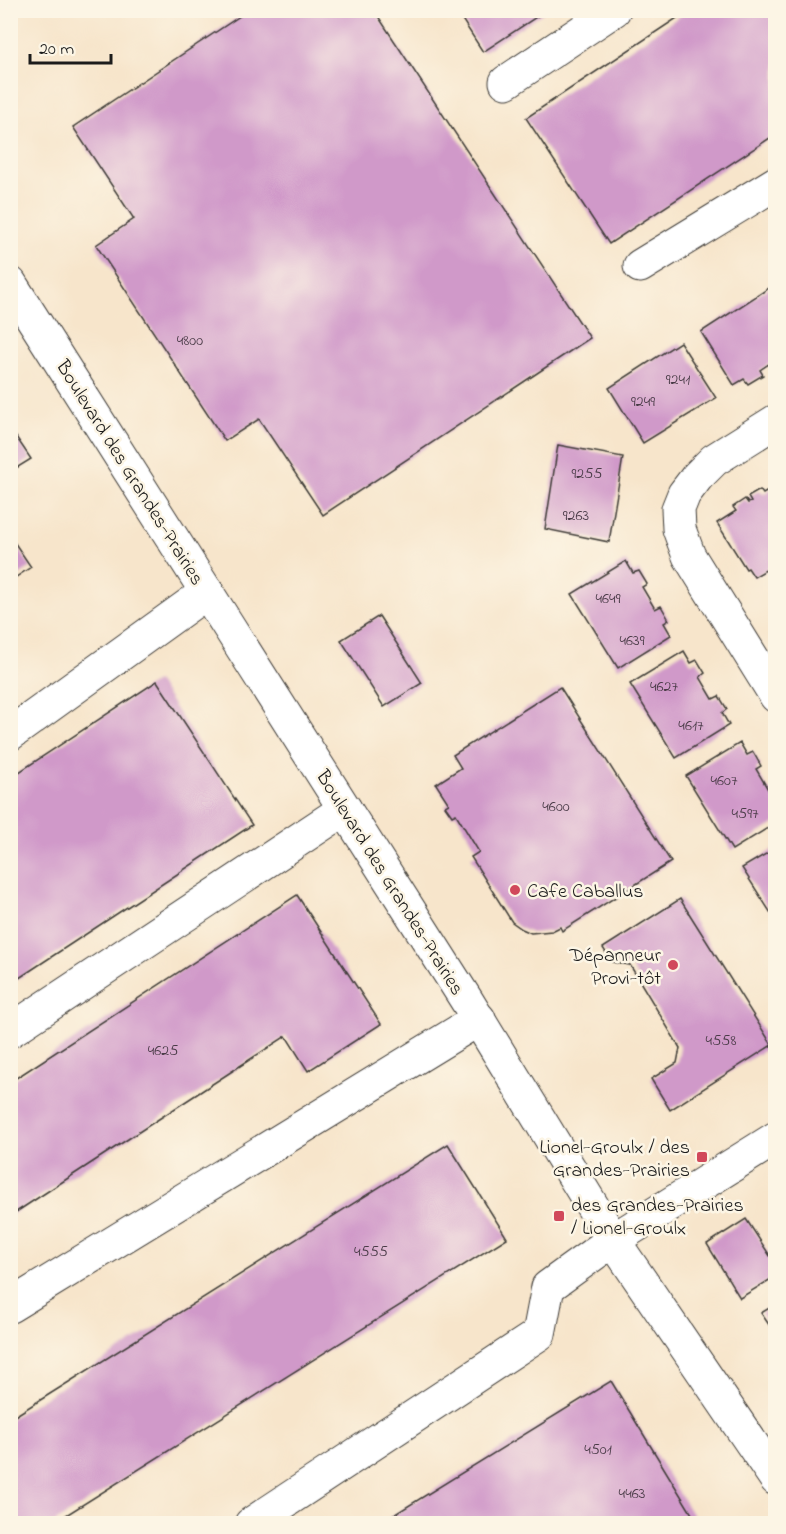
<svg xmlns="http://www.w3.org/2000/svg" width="786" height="1534" font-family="'Indie Flower',sans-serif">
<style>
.building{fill:#d099c9}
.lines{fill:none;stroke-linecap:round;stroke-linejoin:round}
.minor-casing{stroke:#3d3a36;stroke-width:35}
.major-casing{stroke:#3d3a36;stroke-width:35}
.minor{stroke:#fff;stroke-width:33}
.major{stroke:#fff;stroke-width:33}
.poi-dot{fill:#d1495b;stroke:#fcf5e5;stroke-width:2}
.labels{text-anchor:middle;stroke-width:5;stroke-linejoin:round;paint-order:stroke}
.number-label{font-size:16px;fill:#493b47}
.street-label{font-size:20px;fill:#1c1c1c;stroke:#fcf5e5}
.poi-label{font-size:20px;fill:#1c1c1c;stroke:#fcf5e5;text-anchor:start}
</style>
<rect width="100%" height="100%" fill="#fcf5e5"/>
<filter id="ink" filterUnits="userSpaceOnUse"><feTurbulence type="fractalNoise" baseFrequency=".0167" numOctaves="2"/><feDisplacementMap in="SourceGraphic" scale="12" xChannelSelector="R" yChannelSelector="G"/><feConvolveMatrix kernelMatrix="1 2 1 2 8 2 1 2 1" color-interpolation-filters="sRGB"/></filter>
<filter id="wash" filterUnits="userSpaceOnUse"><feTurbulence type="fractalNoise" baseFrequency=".008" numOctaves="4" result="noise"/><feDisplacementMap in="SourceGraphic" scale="24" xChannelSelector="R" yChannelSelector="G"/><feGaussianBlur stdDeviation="1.35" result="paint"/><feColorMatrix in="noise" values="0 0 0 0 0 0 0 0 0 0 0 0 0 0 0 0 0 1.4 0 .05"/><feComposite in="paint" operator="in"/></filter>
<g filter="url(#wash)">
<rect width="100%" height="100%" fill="#f7e5cb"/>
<g id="blocks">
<g class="building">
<path d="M 249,10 L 374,10 L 590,338 L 323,515 L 259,419 L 225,441 L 96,245 L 134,219 L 73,127 Z"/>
<path d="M 456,10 L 547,10 L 483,52 Z"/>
<path d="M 689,10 L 776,10 L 776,134 L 609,244 L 526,118 Z"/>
<path d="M 772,286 L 776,291 L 776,359 L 760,370 L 763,375 L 748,384 L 744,379 L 734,385 L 701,332 Z"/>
<path d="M 680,342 L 716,398 L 643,443 L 609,388 Z"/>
<path d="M 10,428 L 31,459 L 10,472 Z"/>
<path d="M 558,445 L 623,457 L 609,542 L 545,529 Z"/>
<path d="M 776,486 L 776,550 L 772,552 L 776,557 L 776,564 L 754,577 L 748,568 L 746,569 L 717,523 L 736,511 L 733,507 L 745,499 L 748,503 L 751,502 L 748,497 L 760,490 L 763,494 Z"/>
<path d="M 10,536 L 31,567 L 10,581 Z"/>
<path d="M 626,561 L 633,573 L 639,571 L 647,584 L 642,587 L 655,609 L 661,606 L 669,620 L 664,623 L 671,635 L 618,668 L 572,594 Z"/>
<path d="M 379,616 L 422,683 L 384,707 L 341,640 Z"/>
<path d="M 684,651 L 691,663 L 697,660 L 705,673 L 700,677 L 713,699 L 719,696 L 727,709 L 722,713 L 729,725 L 676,758 L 630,684 Z"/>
<path d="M 157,681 L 252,825 L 10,984 L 10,778 Z"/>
<path d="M 560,687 L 671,862 L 562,931 L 560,927 L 552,931 L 531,933 L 522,929 L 512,922 L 471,857 L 479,852 L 456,814 L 452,816 L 445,806 L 449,804 L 436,784 L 461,768 L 453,755 Z"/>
<path d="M 740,743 L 747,755 L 753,752 L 761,766 L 756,769 L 769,791 L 776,787 L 776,823 L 732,850 L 686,776 Z"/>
<path d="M 776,848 L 776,921 L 742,868 Z"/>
<path d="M 297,895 L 381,1024 L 308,1071 L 286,1036 L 10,1216 L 10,1082 Z"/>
<path d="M 680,899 L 772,1045 L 670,1110 L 651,1079 L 677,1063 L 680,1048 L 630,965 L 612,962 L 603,948 Z"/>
<path d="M 448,1144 L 507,1238 L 52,1524 L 10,1524 L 10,1419 Z"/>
<path d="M 746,1219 L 776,1265 L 776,1276 L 740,1298 L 707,1244 Z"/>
<path d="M 776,1304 L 776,1335 L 761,1313 Z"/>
<path d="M 611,1381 L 698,1524 L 379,1524 Z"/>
</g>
</g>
</g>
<g filter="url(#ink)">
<use href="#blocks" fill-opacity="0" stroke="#3d3a36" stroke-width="1.5"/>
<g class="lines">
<defs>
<g id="minor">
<path d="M 506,82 L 614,10"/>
<path d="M 640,266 L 776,183"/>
<path d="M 776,421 L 714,460 L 697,477 L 684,494 L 678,509 L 679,529 L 689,556 L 776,696"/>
<path d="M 10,734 L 207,592"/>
<path d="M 10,1031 L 345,809"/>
<path d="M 10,1306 L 479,1019"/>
<path d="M 251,1524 L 539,1334 L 548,1287 L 613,1240 L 776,1138"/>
</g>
<path id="major" d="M 10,283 L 467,1001 L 613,1240 L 776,1479"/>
</defs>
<use href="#minor" class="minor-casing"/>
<use href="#major" class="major-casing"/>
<use href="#minor" class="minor"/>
<use href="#major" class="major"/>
</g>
</g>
<g class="poi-dot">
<circle cx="515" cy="890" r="6"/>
<circle cx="673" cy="965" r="6"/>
<rect x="696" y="1151" width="12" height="12" rx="3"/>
<rect x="553" y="1210" width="12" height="12" rx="3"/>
</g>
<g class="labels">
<g class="number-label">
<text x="190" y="345">4800</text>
<text x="678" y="384">9241</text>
<text x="643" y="406">9249</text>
<text x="587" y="478">9255</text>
<text x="576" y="520">9263</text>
<text x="608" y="603">4649</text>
<text x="632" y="645">4639</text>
<text x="664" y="691">4627</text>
<text x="691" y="730">4617</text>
<text x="724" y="785">4607</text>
<text x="556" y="811">4600</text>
<text x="745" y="818">4597</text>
<text x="721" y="1045">4558</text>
<text x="163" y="1055">4625</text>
<text x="371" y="1256">4555</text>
<text x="598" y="1454">4501</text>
<text x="632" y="1498">4463</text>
</g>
<g class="street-label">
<text transform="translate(131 472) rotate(58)" y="7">Boulevard des Grandes-Prairies</text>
<text transform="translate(391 882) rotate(58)" y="7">Boulevard des Grandes-Prairies</text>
</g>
<g class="poi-label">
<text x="527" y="897">Cafe Caballus</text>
<text x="661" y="961" text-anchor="end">Dépanneur<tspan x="661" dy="23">Provi-tôt</tspan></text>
<text x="690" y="1153" text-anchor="end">Lionel-Groulx / des<tspan x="690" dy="23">Grandes-Prairies</tspan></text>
<text x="571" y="1211">des Grandes-Prairies<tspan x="571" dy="23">/ Lionel-Groulx</tspan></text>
</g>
</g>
<rect width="786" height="1534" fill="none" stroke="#fcf5e5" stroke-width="36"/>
<path d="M30 54v9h81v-9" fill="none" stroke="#1c1c1c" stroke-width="3"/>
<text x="39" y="54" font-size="18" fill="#1c1c1c" stroke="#fcf5e5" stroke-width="4.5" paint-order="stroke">20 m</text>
</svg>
